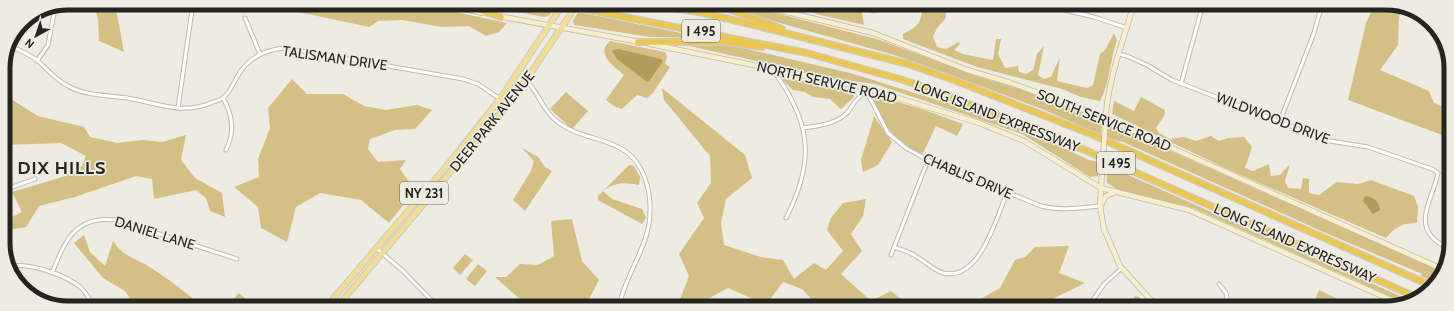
<svg xmlns="http://www.w3.org/2000/svg" width="1454" height="311" font-family="Cabin,sans-serif">
<style>
.green{fill:#d4c084}
.water{fill:#b19c5a}
.lines{fill:none;stroke-linecap:round;stroke-linejoin:round}
.street-casing{stroke:#bcbab1;stroke-width:5}
.secondary-casing{stroke:#bcbab1;stroke-width:6}
.primary-casing{stroke:#cbcaca;stroke-width:7}
.highway-casing{stroke:#cbcaca;stroke-width:8}
.street{stroke:#fff;stroke-width:3}
.secondary{stroke:#f9eecb;stroke-width:4.5}
.primary{stroke:#f2dd97;stroke-width:5}
.highway{stroke:#eac751;stroke-width:5.5}
.secondary-bridge-casing{stroke:#bcbab1;stroke-width:6;stroke-linecap:butt}
.highway-bridge-casing{stroke:#cbcaca;stroke-width:8;stroke-linecap:butt}
.secondary-bridge{stroke:#f9eecb;stroke-width:4.5}
.highway-bridge{stroke:#eac751;stroke-width:5.5}
.labels{text-anchor:middle;stroke-width:3.5;stroke-linejoin:round;paint-order:stroke}
.shield{fill:#eeebe2;stroke:#61605b;stroke-width:1}
.shield-label{font-size:13px;font-weight:bold;fill:#252421}
.street-label{font-size:14px;fill:#252421;stroke:#eeebe2}
.district-label{font-size:18px;font-weight:bold;letter-spacing:1px;fill:#252421;stroke:#eeebe2}
.rim{fill:none;stroke:#252421;stroke-width:5}
</style>
<rect width="100%" height="100%" fill="#eeebe2"/>
<g class="green">
<path d="M 94,3 L 115,3 L 124,52 L 99,41 L 98,20 Z"/>
<path d="M 279,3 L 414,3 L 507,23 L 499,32 L 486,36 L 469,26 L 442,27 L 402,20 L 378,21 L 369,27 L 280,8 Z"/>
<path d="M 468,3 L 518,3 L 554,8 L 549,16 L 544,17 Z"/>
<path d="M 669,4 L 708,4 L 730,11 L 729,13 Z"/>
<path d="M 724,4 L 749,6 L 880,40 L 980,77 L 1050,98 L 1099,119 L 1102,122 L 1101,135 L 1042,109 L 940,71 L 894,55 L 773,21 Z"/>
<path d="M 786,4 L 809,4 L 811,6 L 816,4 L 861,4 L 864,25 L 820,15 Z"/>
<path d="M 943,4 L 948,4 L 945,19 L 937,28 L 933,37 L 937,47 L 946,49 L 959,42 L 960,44 L 954,50 L 963,54 L 993,60 L 996,39 L 1001,39 L 998,54 L 1005,68 L 1018,66 L 1019,72 L 1026,74 L 1033,70 L 1037,54 L 1044,46 L 1038,75 L 1044,79 L 1051,77 L 1060,57 L 1057,81 L 1087,88 L 1093,85 L 1100,54 L 1105,50 L 1114,33 L 1117,40 C 1110,60 1110,83 1100,101 L 1081,97 L 1062,89 L 977,67 L 903,39 L 903,34 C 916,27 921,25 922,10 L 932,7 L 941,11 Z"/>
<path d="M 1375,4 L 1398,4 L 1402,6 L 1399,18 L 1398,45 L 1380,70 L 1429,91 L 1434,103 L 1450,110 L 1450,138 L 1348,100 L 1366,23 Z"/>
<path d="M 578,12 L 706,38 L 650,37 L 574,25 L 573,21 Z"/>
<path d="M 610,41 L 665,52 L 667,56 L 665,64 L 670,67 L 653,93 L 647,98 L 637,95 L 622,109 L 614,106 L 606,100 L 624,75 C 614,66 595,54 610,41 Z"/>
<path d="M 676,43 L 725,44 L 850,73 L 957,106 L 1034,134 L 1089,160 L 1099,162 L 1098,176 L 1090,177 L 1022,134 L 875,84 L 837,79 Z"/>
<path d="M 292,79 L 307,94 L 343,94 L 364,106 L 386,110 L 417,105 L 432,110 L 415,129 L 395,130 L 370,139 L 368,149 L 378,162 L 406,160 L 400,169 L 415,190 L 389,223 L 361,200 L 320,193 L 296,207 L 287,242 L 261,228 L 258,207 L 234,187 L 259,177 L 258,159 L 270,128 L 268,108 Z"/>
<path d="M 784,79 L 813,82 L 853,92 L 854,97 L 841,109 L 830,99 L 813,97 L 805,92 L 793,90 L 782,80 Z"/>
<path d="M 662,88 L 745,155 L 752,178 L 726,199 L 721,223 L 724,245 L 761,257 L 783,260 L 794,279 L 814,263 L 826,270 L 843,251 L 827,230 L 831,218 L 843,203 L 866,199 L 863,216 L 851,234 L 862,251 L 841,274 L 871,301 L 891,291 L 911,307 L 819,307 L 802,289 L 783,282 L 766,305 L 728,288 L 693,307 L 677,307 L 689,276 L 679,254 L 704,218 L 697,203 L 711,183 L 710,156 L 664,100 Z"/>
<path d="M 566,92 L 588,111 L 572,129 L 550,109 Z"/>
<path d="M 3,94 L 38,116 L 84,127 L 90,137 L 117,143 L 142,140 L 162,142 L 186,135 L 181,160 L 195,178 L 222,193 L 225,217 L 210,211 L 206,198 L 196,190 L 154,199 L 152,179 L 136,176 L 75,197 L 39,206 L 26,227 L 4,231 L 4,210 L 8,219 L 22,212 L 12,192 L 66,176 L 82,166 L 86,156 L 61,143 L 4,145 Z"/>
<path d="M 873,95 L 922,109 L 963,124 L 957,136 L 936,126 L 923,153 L 920,154 C 897,142 878,121 873,95 Z"/>
<path d="M 1141,97 L 1165,110 L 1164,116 L 1156,128 L 1159,133 L 1170,139 L 1184,137 L 1196,141 L 1211,136 L 1219,141 L 1228,138 L 1244,137 L 1252,147 L 1245,168 L 1253,171 L 1269,164 L 1271,176 L 1280,175 L 1290,164 L 1285,181 L 1288,188 L 1301,189 L 1303,178 L 1309,179 L 1309,193 L 1319,195 L 1337,182 L 1358,184 L 1371,180 L 1414,196 L 1418,207 L 1417,223 C 1402,223 1395,227 1386,238 L 1227,169 L 1112,114 L 1114,101 L 1134,111 Z"/>
<path d="M 874,116 L 892,142 L 878,165 L 863,172 L 861,160 Z"/>
<path d="M 1110,124 L 1441,271 L 1435,282 L 1421,276 L 1422,274 L 1328,234 L 1123,142 L 1107,138 L 1108,126 Z"/>
<path d="M 522,148 L 538,157 L 545,167 L 552,171 L 525,211 L 513,200 L 531,171 L 534,161 Z"/>
<path d="M 629,165 L 634,166 L 640,177 L 639,185 C 624,182 616,182 603,191 L 612,199 L 642,209 L 646,218 L 642,224 L 598,200 L 598,196 Z"/>
<path d="M 1106,165 L 1409,300 L 1403,302 L 1193,208 L 1117,189 L 1107,183 Z"/>
<path d="M 572,219 L 582,261 L 599,280 L 585,307 L 529,307 L 495,277 L 506,277 L 520,264 L 538,265 L 554,256 L 551,221 Z"/>
<path d="M 84,235 L 90,252 L 105,266 L 113,241 C 124,257 133,257 148,266 C 167,278 186,292 203,307 L 135,306 L 125,291 L 103,278 L 74,243 Z"/>
<path d="M 1069,246 L 1059,273 L 1085,283 L 1044,303 L 1041,308 L 964,308 L 1000,288 L 1015,260 L 1025,257 L 1035,247 Z"/>
<path d="M 465,254 L 473,260 L 460,275 L 453,268 Z"/>
<path d="M 478,264 L 487,271 L 475,286 L 466,279 Z"/>
<path d="M 1319,290 L 1336,298 L 1332,308 L 1315,300 Z"/>
<path d="M 239,293 L 256,307 L 226,307 Z"/>
<path d="M 1135,296 L 1139,297 L 1142,300 L 1140,308 L 1129,308 Z"/>
</g>
<g class="water">
<path d="M 618,49 L 661,59 L 663,61 L 650,80 L 647,82 L 617,59 L 612,51 Z"/>
<path d="M 1365,196 C 1374,197 1379,201 1380,210 L 1373,214 L 1363,201 Z"/>
</g>
<g class="lines">
<defs>
<g id="street">
<path d="M 867,4 L 868,7 L 873,11 L 881,9 L 888,4"/>
<path d="M 1039,4 L 1094,17 L 1127,28"/>
<path d="M 245,18 L 260,54"/>
<path d="M 1439,36 C 1438,49 1441,58 1450,67"/>
<path d="M 11,47 C 20,50 30,55 38,61 C 48,70 56,80 68,86 C 86,96 107,95 127,98 C 157,103 183,116 213,102 C 216,101 221,100 224,97 C 230,92 233,84 237,77 C 247,59 264,50 284,48 L 463,79 L 478,84 L 500,99"/>
<path d="M 1119,54 L 1127,56 L 1147,65 L 1172,80 L 1330,141 L 1368,147 L 1432,169 L 1438,173 C 1432,203 1407,230 1450,249"/>
<path d="M 37,61 L 48,45 L 55,8"/>
<path d="M 772,69 C 811,121 816,160 786,218"/>
<path d="M 526,80 C 539,93 544,113 559,123 C 577,136 597,137 616,146 C 646,159 653,195 649,224 C 644,254 624,278 619,307"/>
<path d="M 1181,84 L 1203,4"/>
<path d="M 223,98 C 233,116 235,132 226,150"/>
<path d="M 178,108 L 193,3"/>
<path d="M 1280,121 L 1314,33 L 1322,4"/>
<path d="M 803,128 C 818,126 836,124 847,113 C 853,106 855,98 864,94 L 870,98 L 888,133 L 906,148 L 928,160 L 1041,206 C 1061,211 1080,208 1100,206"/>
<path d="M 4,190 L 35,179"/>
<path d="M 894,247 C 902,250 910,252 917,257 C 926,262 933,270 943,273 C 980,282 996,218 1007,193"/>
<path d="M 376,248 L 403,271 L 438,307"/>
<path d="M 891,255 L 928,160"/>
<path d="M 10,266 C 30,263 64,274 80,287 C 86,292 90,300 94,307"/>
<path d="M 52,273 C 65,241 75,215 116,220 L 237,259"/>
<path d="M 1219,284 L 1226,293 L 1229,308"/>
<path d="M 1087,308 L 1105,283 L 1122,268"/>
</g>
<g id="secondary">
<path d="M 434,3 L 483,13"/>
<path d="M 754,4 L 873,33 L 967,70 L 1011,83 L 1105,118 L 1442,269"/>
<path d="M 498,16 L 640,42"/>
<path d="M 650,44 L 866,88 L 979,123 L 1024,141 L 1101,188 L 1189,210 L 1400,304"/>
<path d="M 1105,128 C 1106,85 1122,44 1134,4"/>
<path d="M 1102,172 L 1100,206 L 1104,229 L 1120,266 L 1158,308"/>
<path d="M 1101,205 L 1106,196 L 1116,192"/>
</g>
<g id="primary">
<path d="M 326,307 L 445,168 L 500,99 L 564,3"/>
<path d="M 337,307 L 506,106 L 526,80 L 578,3"/>
</g>
<g id="highway">
<path d="M 458,3 L 501,17"/>
<path d="M 648,4 L 704,13 L 758,26 L 908,64 L 951,79 L 1091,134 L 1432,286"/>
<path d="M 715,4 L 782,29"/>
<path d="M 594,11 L 807,53 L 903,80 L 946,95 L 1085,150 L 1416,297"/>
<path d="M 638,42 L 724,42 L 762,47"/>
</g>
</defs>
<use href="#street" class="street-casing"/>
<use href="#secondary" class="secondary-casing"/>
<use href="#primary" class="primary-casing"/>
<use href="#highway" class="highway-casing"/>
<use href="#street" class="street"/>
<use href="#secondary" class="secondary"/>
<use href="#primary" class="primary"/>
<use href="#highway" class="highway"/>
<defs>
<path id="secondary-bridge" d="M 1102,172 L 1105,128"/>
<path id="highway-bridge" d="M 556,3 L 594,11"/>
</defs>
<use href="#secondary-bridge" class="secondary-bridge-casing"/>
<use href="#highway-bridge" class="highway-bridge-casing"/>
<use href="#secondary-bridge" class="secondary-bridge"/>
<use href="#highway-bridge" class="highway-bridge"/>
</g>
<g class="labels">
<g class="shield">
<rect x="682" y="20" width="38" height="22" rx="3"/>
<rect x="1097" y="152" width="38" height="22" rx="3"/>
<rect x="400" y="182" width="48" height="22" rx="3"/>
</g>
<g class="shield-label">
<text x="701" y="36">I 495</text>
<text x="1116" y="168">I 495</text>
<text x="424" y="198">NY 231</text>
</g>
<g class="street-label">
<text transform="translate(335 58) rotate(8)" y="5">TALISMAN DRIVE</text>
<text transform="translate(827 82) rotate(13)" y="5">NORTH SERVICE ROAD</text>
<text transform="translate(997 116) rotate(21)" y="5">LONG ISLAND EXPRESSWAY</text>
<text transform="translate(1273 118) rotate(21)" y="5">WILDWOOD DRIVE</text>
<text transform="translate(1104 120) rotate(22)" y="5">SOUTH SERVICE ROAD</text>
<text transform="translate(492 121) rotate(-51)" y="5">DEER PARK AVENUE</text>
<text transform="translate(968 176) rotate(23)" y="5">CHABLIS DRIVE</text>
<text transform="translate(155 233) rotate(17)" y="5">DANIEL LANE</text>
<text transform="translate(1295 243) rotate(24)" y="5">LONG ISLAND EXPRESSWAY</text>
</g>
<g class="district-label">
<text x="62" y="174">DIX HILLS</text>
</g>
</g>
<path d="M0 0H1454V311H0ZM68 10H1386A58 58 0 0 1 1444 68V243A58 58 0 0 1 1386 301H68A58 58 0 0 1 10 243V68A58 58 0 0 1 68 10Z" fill="#eeebe2" fill-rule="evenodd"/>
<path class="rim" d="M68 10H1386A58 58 0 0 1 1444 68V243A58 58 0 0 1 1386 301H68A58 58 0 0 1 10 243V68A58 58 0 0 1 68 10Z"/>
<g transform="translate(36 36) rotate(220)" stroke="#eeebe2" stroke-width="3" paint-order="stroke">
<path d="M0-3L7 15L0 10L-7 15Z" fill="#252421"/>
<text y="-6" font-size="11" font-weight="bold" text-anchor="middle" fill="#252421">N</text>
</g>
</svg>
